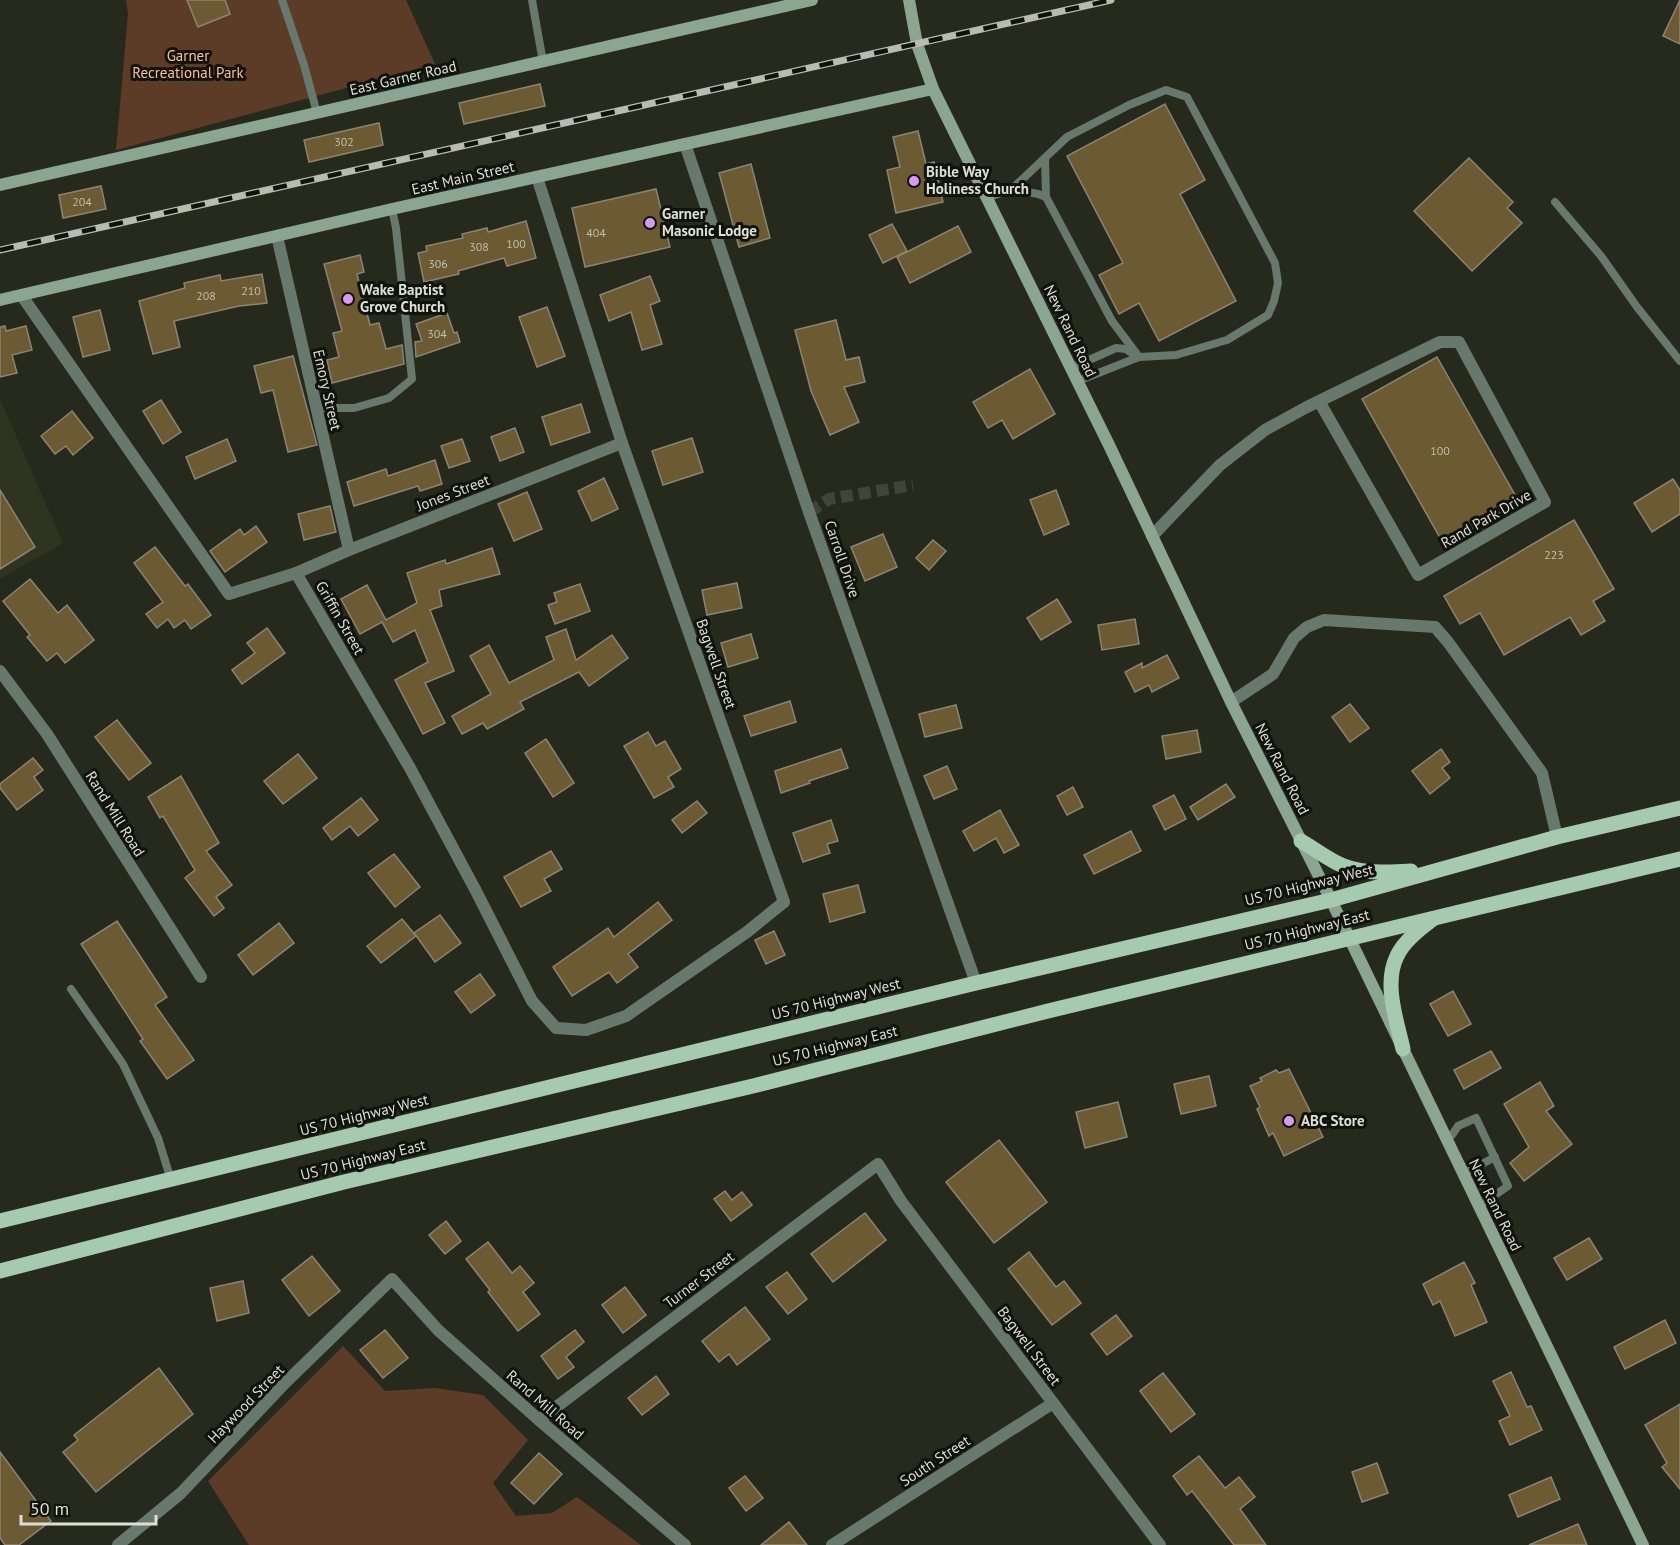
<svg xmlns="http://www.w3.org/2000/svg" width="1680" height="1545" font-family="'PT Sans',sans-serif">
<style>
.built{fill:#2e3420}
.green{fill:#5d3c27}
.building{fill:#6c5b32;stroke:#8b8474;stroke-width:1.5}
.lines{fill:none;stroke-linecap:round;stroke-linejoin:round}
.street-tunnel{stroke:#414538;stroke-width:12;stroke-dasharray:12 6;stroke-linecap:butt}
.lane{stroke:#67786c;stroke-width:8}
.street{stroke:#67786c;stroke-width:12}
.secondary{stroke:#8aa693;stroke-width:12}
.primary{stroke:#a5cab0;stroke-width:15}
.rail-casing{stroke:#b9bbb2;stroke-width:7}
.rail{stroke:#10120c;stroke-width:4.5;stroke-dasharray:14;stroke-linecap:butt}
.poi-dot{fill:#d69bfa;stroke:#10120c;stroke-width:2}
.labels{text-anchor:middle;stroke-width:6;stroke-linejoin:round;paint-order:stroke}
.number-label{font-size:12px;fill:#c1beae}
.park-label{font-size:15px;fill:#ffbe95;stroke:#10120c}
.street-label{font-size:15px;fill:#dddfd7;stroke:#10120c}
.poi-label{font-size:15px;font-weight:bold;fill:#dddfd7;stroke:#10120c;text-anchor:start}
</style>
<rect width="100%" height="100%" fill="#262a1c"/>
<path class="built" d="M 0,399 L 63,543 L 0,579 Z"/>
<g class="green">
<path d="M 126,0 L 406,0 L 435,64 L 116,150 L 128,14 Z"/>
<path d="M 343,1346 L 385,1391 L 435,1388 L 483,1395 L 528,1440 L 493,1483 L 516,1516 L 552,1513 L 577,1497 L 641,1545 L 249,1545 L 208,1481 Z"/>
</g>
<g class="building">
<path d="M 187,0 L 225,0 L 230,14 L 198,27 Z"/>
<path d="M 1680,0 L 1680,44 L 1663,36 Z"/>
<path d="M 540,84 L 545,106 L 464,124 L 459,103 Z"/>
<path d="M 1165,104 L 1205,180 L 1180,194 L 1236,301 L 1159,341 L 1139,303 L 1119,314 L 1099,275 L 1123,263 L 1067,156 Z"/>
<path d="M 379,123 L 383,145 L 309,162 L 304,140 Z"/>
<path d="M 918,131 L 926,164 L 934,162 L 943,202 L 896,213 L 887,170 L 900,167 L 893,137 Z"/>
<path d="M 1469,158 L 1513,202 L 1507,208 L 1522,223 L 1472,271 L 1414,211 Z"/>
<path d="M 751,164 L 770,238 L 739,247 L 719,173 Z"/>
<path d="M 101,186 L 106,209 L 63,218 L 59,195 Z"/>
<path d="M 656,189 L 670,247 L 585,267 L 572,208 Z"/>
<path d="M 526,221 L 536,258 L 507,266 L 504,258 L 458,271 L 459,274 L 424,282 L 418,253 L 427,251 L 426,246 L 463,238 L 462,234 L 487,228 L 488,232 Z"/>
<path d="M 892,224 L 907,251 L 883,263 L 869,235 Z"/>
<path d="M 958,226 L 971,252 L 910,283 L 897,257 Z"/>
<path d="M 360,255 L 364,272 L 357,274 L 370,325 L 379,323 L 386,349 L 402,345 L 404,364 L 332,383 L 327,360 L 339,357 L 333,333 L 342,331 L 324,264 Z"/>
<path d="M 262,274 L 267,303 L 239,306 L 174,321 L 180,347 L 153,354 L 139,301 L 185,288 L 184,283 L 220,275 L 221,281 Z"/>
<path d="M 650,276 L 660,301 L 650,305 L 662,344 L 642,350 L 631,312 L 609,321 L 600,295 Z"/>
<path d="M 547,307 L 565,356 L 537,367 L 519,317 Z"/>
<path d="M 100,310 L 110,350 L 83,357 L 73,317 Z"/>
<path d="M 447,313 L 454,333 L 457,332 L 460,342 L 416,357 L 415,342 L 422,341 L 416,324 Z"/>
<path d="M 836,320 L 846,360 L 859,357 L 865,382 L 844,387 L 859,422 L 830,435 L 811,391 L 795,330 Z"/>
<path d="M 5,326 L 6,331 L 26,326 L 32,350 L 12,355 L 17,373 L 0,377 L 0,327 Z"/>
<path d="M 293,356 L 317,445 L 288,452 L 273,390 L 261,393 L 254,366 Z"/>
<path d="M 1437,357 L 1519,502 L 1444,545 L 1362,399 Z"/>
<path d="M 1030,369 L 1055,414 L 1013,439 L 1002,420 L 988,428 L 973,402 Z"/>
<path d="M 161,400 L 181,432 L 163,444 L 143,411 Z"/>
<path d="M 581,404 L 590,432 L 551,445 L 542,417 Z"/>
<path d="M 72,411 L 93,438 L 73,455 L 66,446 L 55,454 L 41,436 Z"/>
<path d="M 515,428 L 524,452 L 500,461 L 491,437 Z"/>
<path d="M 692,438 L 703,472 L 663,485 L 652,451 Z"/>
<path d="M 227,439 L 236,461 L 195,479 L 186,457 Z"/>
<path d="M 462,439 L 470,461 L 449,468 L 441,446 Z"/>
<path d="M 435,460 L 442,484 L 420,491 L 418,486 L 354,506 L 347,482 L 386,469 L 388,476 Z"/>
<path d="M 604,478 L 618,509 L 592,521 L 578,491 Z"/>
<path d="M 1673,479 L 1680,490 L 1680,514 L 1652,532 L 1634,503 Z"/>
<path d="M 0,490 L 35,547 L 0,569 Z"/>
<path d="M 1056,490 L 1069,524 L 1044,535 L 1030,500 Z"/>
<path d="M 527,492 L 542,529 L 514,541 L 498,504 Z"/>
<path d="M 330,506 L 336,532 L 304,540 L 298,514 Z"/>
<path d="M 1574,520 L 1614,589 L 1593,601 L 1605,621 L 1581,635 L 1570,617 L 1504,655 L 1480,613 L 1460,624 L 1444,596 Z"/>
<path d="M 256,526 L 267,542 L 225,572 L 210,551 L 240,529 L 244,535 Z"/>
<path d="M 883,534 L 897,567 L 865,581 L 851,547 Z"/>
<path d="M 933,540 L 946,551 L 929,570 L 916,558 Z"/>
<path d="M 155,547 L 185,586 L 188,584 L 211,615 L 191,629 L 185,620 L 174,628 L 168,619 L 157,628 L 146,614 L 163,602 L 134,563 Z"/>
<path d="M 492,548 L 500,574 L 439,590 L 442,606 L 430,610 L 454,671 L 425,683 L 445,723 L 423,734 L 395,680 L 428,662 L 415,630 L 393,642 L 382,622 L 360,634 L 341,599 L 367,585 L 386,620 L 417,603 L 407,573 L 445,560 L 446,564 Z"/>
<path d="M 30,579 L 58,613 L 67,605 L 94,640 L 65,663 L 57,653 L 47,661 L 27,637 L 30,635 L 3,601 Z"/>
<path d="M 737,583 L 742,608 L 707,615 L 702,590 Z"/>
<path d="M 580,584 L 590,611 L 555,624 L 548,605 L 557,602 L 554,593 Z"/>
<path d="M 1057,599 L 1071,622 L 1041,640 L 1027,618 Z"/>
<path d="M 1135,619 L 1139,644 L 1102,650 L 1098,625 Z"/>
<path d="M 267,628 L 285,653 L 242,684 L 232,670 L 255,653 L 247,643 Z"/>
<path d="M 566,629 L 576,660 L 612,635 L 628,658 L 589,686 L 579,672 L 520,702 L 524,709 L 487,729 L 483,723 L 462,734 L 452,716 L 491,694 L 470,656 L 489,645 L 509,683 L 554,660 L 546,637 Z"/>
<path d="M 751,634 L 758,658 L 728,667 L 721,643 Z"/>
<path d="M 1167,655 L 1179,678 L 1152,692 L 1149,685 L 1135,692 L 1125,672 L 1142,663 L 1142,668 Z"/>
<path d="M 790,701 L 796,722 L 751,736 L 744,716 Z"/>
<path d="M 1350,704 L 1369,728 L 1350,742 L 1332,717 Z"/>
<path d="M 956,705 L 962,728 L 925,737 L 919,714 Z"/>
<path d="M 117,720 L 151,763 L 129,780 L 95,737 Z"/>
<path d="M 1197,730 L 1201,752 L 1166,759 L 1162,736 Z"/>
<path d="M 648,732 L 656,746 L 665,741 L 681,769 L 668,777 L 674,787 L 654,798 L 624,746 Z"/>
<path d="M 546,739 L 574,783 L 553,797 L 525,753 Z"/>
<path d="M 841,749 L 848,768 L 809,781 L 810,783 L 781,793 L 775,771 Z"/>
<path d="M 1441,749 L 1450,762 L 1442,768 L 1450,778 L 1430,794 L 1412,771 Z"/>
<path d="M 298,754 L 317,778 L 283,804 L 264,781 Z"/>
<path d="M 33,758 L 43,770 L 34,777 L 43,790 L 17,810 L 0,788 L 0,784 Z"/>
<path d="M 947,766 L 957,789 L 934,799 L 924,776 Z"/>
<path d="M 181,776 L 219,843 L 206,851 L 232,885 L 216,897 L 224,908 L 214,916 L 185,878 L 195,870 L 163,816 L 160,818 L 148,797 Z"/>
<path d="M 1226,784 L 1235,797 L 1198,820 L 1190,807 Z"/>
<path d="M 1073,787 L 1083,807 L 1067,815 L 1057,796 Z"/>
<path d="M 1174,795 L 1186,819 L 1165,830 L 1153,806 Z"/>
<path d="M 361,798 L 378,820 L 358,836 L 350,826 L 332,840 L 323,828 Z"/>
<path d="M 697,801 L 707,813 L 682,833 L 672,820 Z"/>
<path d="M 1000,810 L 1019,845 L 1004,853 L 996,838 L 974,851 L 963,831 Z"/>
<path d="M 831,820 L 838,841 L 827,844 L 830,853 L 803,862 L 793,833 Z"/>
<path d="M 1131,831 L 1141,851 L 1094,874 L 1084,855 Z"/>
<path d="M 551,851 L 562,869 L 544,879 L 551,891 L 521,907 L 504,877 Z"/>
<path d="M 394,854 L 420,887 L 395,907 L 368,873 Z"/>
<path d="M 858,885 L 865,912 L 830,922 L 823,894 Z"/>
<path d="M 658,902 L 672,920 L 628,954 L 638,967 L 617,983 L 609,972 L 572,996 L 553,967 L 608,928 L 614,937 Z"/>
<path d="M 440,915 L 461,943 L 435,962 L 414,933 Z"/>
<path d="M 402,919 L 416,936 L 381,963 L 367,946 Z"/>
<path d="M 117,921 L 167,997 L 155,1005 L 194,1060 L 167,1079 L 140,1041 L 143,1039 L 81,944 Z"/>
<path d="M 279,923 L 294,943 L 253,975 L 238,955 Z"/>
<path d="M 774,931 L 785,955 L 766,964 L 755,940 Z"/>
<path d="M 480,974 L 495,995 L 471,1013 L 455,992 Z"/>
<path d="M 1453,991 L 1471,1024 L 1448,1036 L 1430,1004 Z"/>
<path d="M 1491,1051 L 1501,1068 L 1464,1089 L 1454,1070 Z"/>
<path d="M 1289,1069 L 1323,1137 L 1284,1156 L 1273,1133 L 1269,1136 L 1257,1109 L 1260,1107 L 1250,1086 L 1262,1081 L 1260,1078 L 1276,1070 L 1279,1073 Z"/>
<path d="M 1209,1076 L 1216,1106 L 1181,1114 L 1174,1084 Z"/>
<path d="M 1540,1082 L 1554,1106 L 1546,1111 L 1572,1144 L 1524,1181 L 1510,1163 L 1529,1147 L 1504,1104 Z"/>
<path d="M 1118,1102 L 1127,1137 L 1085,1148 L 1076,1112 Z"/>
<path d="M 999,1140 L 1047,1202 L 994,1243 L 946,1182 Z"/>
<path d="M 725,1191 L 732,1200 L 742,1192 L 752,1205 L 731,1221 L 714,1199 Z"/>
<path d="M 865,1213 L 886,1240 L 833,1282 L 811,1254 Z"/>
<path d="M 446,1221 L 461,1241 L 445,1254 L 429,1235 Z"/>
<path d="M 1589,1238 L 1602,1259 L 1567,1280 L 1554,1258 Z"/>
<path d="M 488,1242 L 512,1273 L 520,1266 L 534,1283 L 523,1292 L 540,1314 L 518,1331 L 488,1292 L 490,1290 L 466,1259 Z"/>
<path d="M 1029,1252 L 1056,1287 L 1064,1281 L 1081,1303 L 1052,1325 L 1008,1269 Z"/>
<path d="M 312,1256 L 340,1291 L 309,1316 L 282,1280 Z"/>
<path d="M 1464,1262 L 1475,1283 L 1471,1285 L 1487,1322 L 1455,1336 L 1440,1301 L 1433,1305 L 1423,1284 Z"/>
<path d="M 787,1272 L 807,1299 L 788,1314 L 766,1287 Z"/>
<path d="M 243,1281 L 249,1313 L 217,1321 L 210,1288 Z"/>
<path d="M 625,1287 L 646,1315 L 623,1333 L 602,1305 Z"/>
<path d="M 745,1307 L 770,1339 L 737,1365 L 729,1354 L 719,1362 L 702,1341 Z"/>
<path d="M 1116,1315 L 1132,1336 L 1107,1355 L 1091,1334 Z"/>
<path d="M 1665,1320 L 1676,1343 L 1625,1369 L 1614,1347 Z"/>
<path d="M 385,1330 L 408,1358 L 383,1378 L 360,1350 Z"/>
<path d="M 575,1330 L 584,1342 L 566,1357 L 574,1367 L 558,1379 L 541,1356 Z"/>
<path d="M 159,1368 L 193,1414 L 96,1492 L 63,1452 L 78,1440 L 74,1435 Z"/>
<path d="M 1511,1372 L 1527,1407 L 1531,1406 L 1542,1430 L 1510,1445 L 1499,1421 L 1510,1416 L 1493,1381 Z"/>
<path d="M 1163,1373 L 1195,1414 L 1171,1432 L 1140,1391 Z"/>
<path d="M 656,1376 L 669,1394 L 642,1415 L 628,1398 Z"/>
<path d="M 1680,1404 L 1680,1489 L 1662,1467 L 1667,1463 L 1645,1425 Z"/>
<path d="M 0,1452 L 51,1521 L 19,1545 L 5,1545 L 0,1538 Z"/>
<path d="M 539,1453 L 562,1474 L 534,1504 L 511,1483 Z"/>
<path d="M 1199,1456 L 1225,1488 L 1239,1477 L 1255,1497 L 1240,1509 L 1266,1545 L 1234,1545 L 1192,1491 L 1187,1495 L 1173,1476 Z"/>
<path d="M 1377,1463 L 1388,1493 L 1362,1502 L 1352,1472 Z"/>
<path d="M 745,1476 L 763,1498 L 746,1511 L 729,1488 Z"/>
<path d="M 1551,1477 L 1560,1499 L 1518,1517 L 1509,1495 Z"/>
<path d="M 789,1522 L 807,1545 L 761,1545 Z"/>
<path d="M 1578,1524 L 1587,1545 L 1529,1545 Z"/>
</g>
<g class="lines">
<path class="street-tunnel" d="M 809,512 L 829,499 L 913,485"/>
<g class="lane">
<path d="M 282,0 L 304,65 L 317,113"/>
<path d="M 532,0 L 543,62"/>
<path d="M 1045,158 L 1046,197 L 1112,321 L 1139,357"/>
<path d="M 1012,189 L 1038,194 L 1046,197"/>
<path d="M 987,198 L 1012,189 L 1067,137 L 1129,105 L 1166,90 L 1187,97 L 1275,263 L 1278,283 L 1274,301 L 1268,315 L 1227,340 L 1176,355 L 1139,357 L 1078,381"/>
<path d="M 1555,202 L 1601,256 L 1637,307 L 1680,361"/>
<path d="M 1071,368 L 1116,348 L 1126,349 L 1133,354"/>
<path d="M 316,408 L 354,408 L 389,398 L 412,379 L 396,228 L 392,209"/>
<path d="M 71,989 L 123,1064 L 158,1138 L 171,1180"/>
<path d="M 1445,1138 L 1452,1135 L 1458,1126 L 1476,1118 L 1508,1186 L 1479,1206"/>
<path d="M 1463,1174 L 1495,1157"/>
</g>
<g class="street">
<path d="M 685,144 L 809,512 L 976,983"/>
<path d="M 277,236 L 349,550"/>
<path d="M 22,296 L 229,594 L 296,573 L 349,550 L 622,443"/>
<path d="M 1152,536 L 1220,465 L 1265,430 L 1305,408 L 1440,342 L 1459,342 L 1545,502 L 1418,575 L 1319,401"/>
<path d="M 296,573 L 410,768 L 476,891 L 532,1001 L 556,1028 L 586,1030 L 626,1016 L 747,932 L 784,902 L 622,443 L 537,177"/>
<path d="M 0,671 L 47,734 L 201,977"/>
<path d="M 1231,702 L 1273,674 L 1294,638 L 1307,627 L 1324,620 L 1435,627 L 1448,642 L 1542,773 L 1557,837"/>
<path d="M 539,1420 L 878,1164 L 901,1201 L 1160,1545"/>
<path d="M 118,1545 L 181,1493 L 285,1383 L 392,1279 L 438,1330 L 539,1420 L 685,1545"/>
<path d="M 832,1545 L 1053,1403"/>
</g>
<g class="secondary">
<path d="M 909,0 L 917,44 L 933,89 L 1109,445 L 1231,702 L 1331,900 L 1643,1545"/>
<path d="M 0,185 L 812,0"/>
<path d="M 0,300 L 392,209 L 933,89"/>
</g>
<g class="primary">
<path d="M 1301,841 C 1313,848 1325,857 1337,863 C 1360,875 1386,872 1411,871"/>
<path d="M 1403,1049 C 1397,1021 1383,984 1397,956 C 1404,941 1420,929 1433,919"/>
<path d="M 0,1221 L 976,983 L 1331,900 L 1557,837 L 1680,808"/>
<path d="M 0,1271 L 344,1182 L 753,1086 L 1048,1011 L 1680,859"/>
</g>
<defs>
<path id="rail" d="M 0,250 L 1111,0"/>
</defs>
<use href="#rail" class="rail-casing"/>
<use href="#rail" class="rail"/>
</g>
<g class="poi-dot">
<circle cx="914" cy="181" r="6"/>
<circle cx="650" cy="223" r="6"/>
<circle cx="348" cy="299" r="6"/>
<circle cx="1289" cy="1121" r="6"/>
</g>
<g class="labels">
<g class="number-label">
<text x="344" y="146">302</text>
<text x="82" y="206">204</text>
<text x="596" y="237">404</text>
<text x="516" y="248">100</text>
<text x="479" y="251">308</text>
<text x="438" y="268">306</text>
<text x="251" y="295">210</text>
<text x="206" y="300">208</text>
<text x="437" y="338">304</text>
<text x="1440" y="455">100</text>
<text x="1554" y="559">223</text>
</g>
<g class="park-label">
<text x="188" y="61">Garner<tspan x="188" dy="17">Recreational Park</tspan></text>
</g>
<g class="street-label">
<text transform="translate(403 78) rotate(-13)" y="5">East Garner Road</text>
<text transform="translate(463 178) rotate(-13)" y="5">East Main Street</text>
<text transform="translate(1070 331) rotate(64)" y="5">New Rand Road</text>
<text transform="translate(327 390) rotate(77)" y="5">Emory Street</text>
<text transform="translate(453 493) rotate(-21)" y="5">Jones Street</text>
<text transform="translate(1486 519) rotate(-30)" y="5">Rand Park Drive</text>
<text transform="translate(842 559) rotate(71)" y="5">Carroll Drive</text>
<text transform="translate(340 618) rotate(60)" y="5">Griffin Street</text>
<text transform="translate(716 664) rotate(71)" y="5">Bagwell Street</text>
<text transform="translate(1282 769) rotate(63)" y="5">New Rand Road</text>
<text transform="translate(115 814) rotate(58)" y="5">Rand Mill Road</text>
<text transform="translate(1309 885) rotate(-14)" y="5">US 70 Highway West</text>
<text transform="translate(1307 930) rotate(-14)" y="5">US 70 Highway East</text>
<text transform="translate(836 999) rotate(-14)" y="5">US 70 Highway West</text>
<text transform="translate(835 1046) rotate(-14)" y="5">US 70 Highway East</text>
<text transform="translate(364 1115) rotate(-14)" y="5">US 70 Highway West</text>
<text transform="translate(363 1160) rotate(-14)" y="5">US 70 Highway East</text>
<text transform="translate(1495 1205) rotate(64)" y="5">New Rand Road</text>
<text transform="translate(699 1280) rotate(-37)" y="5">Turner Street</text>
<text transform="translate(1029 1346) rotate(53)" y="5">Bagwell Street</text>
<text transform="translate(246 1404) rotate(-46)" y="5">Haywood Street</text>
<text transform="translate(545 1405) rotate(41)" y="5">Rand Mill Road</text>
<text transform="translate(935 1461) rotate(-33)" y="5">South Street</text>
</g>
<g class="poi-label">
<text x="926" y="177">Bible Way<tspan x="926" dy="17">Holiness Church</tspan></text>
<text x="662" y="219">Garner<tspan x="662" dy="17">Masonic Lodge</tspan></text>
<text x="360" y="295">Wake Baptist<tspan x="360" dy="17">Grove Church</tspan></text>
<text x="1301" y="1126">ABC Store</text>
</g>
</g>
<path d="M21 1515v9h135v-9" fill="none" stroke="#dddfd7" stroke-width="3"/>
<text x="30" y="1515" font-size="18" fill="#dddfd7" stroke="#10120c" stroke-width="4.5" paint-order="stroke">50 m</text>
</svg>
